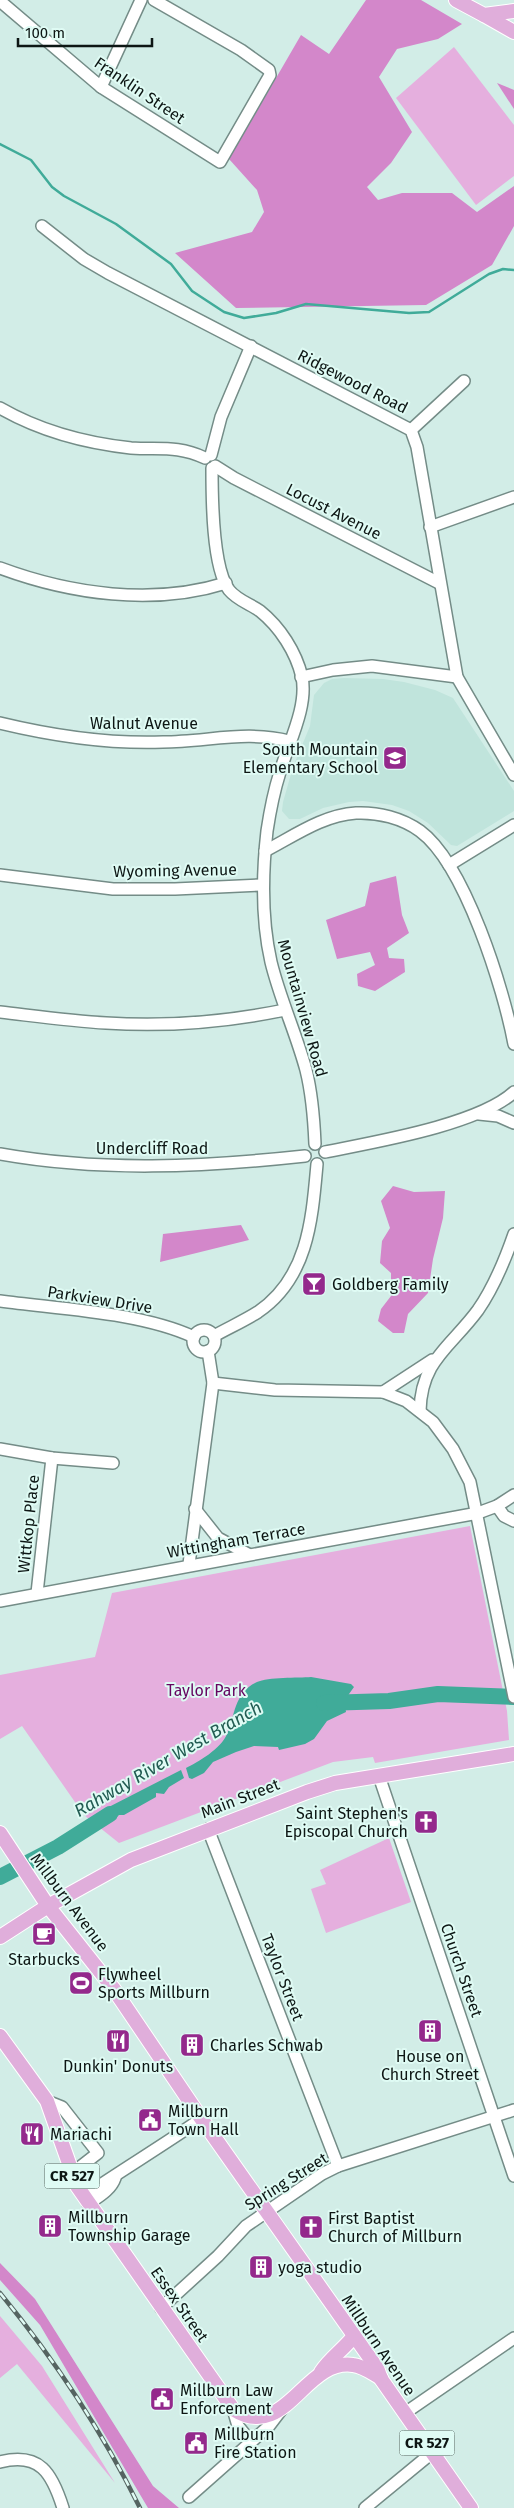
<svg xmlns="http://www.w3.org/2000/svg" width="514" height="2508" font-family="'Fira Sans',sans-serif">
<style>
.built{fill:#c0e4dc}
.green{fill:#e5afde}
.forest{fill:#d387ca}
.water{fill:#40ab99}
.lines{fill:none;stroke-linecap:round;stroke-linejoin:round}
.stream{stroke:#40ab99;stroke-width:2.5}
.river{stroke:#40ab99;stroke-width:16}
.minor-casing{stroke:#748c87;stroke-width:14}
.major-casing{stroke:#fff;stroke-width:16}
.minor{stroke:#fff;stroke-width:11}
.major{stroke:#e0aedb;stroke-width:14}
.rail-casing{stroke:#556461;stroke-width:4.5}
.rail{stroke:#dffbf4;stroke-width:2.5;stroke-dasharray:8;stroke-linecap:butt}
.labels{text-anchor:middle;stroke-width:4;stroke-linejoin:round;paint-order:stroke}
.shield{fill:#dffbf4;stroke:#4c5b57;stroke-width:1}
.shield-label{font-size:15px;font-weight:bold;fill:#0d1614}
.street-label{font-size:16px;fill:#0d1614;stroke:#dffbf4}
.poi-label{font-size:16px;fill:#0d1614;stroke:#dffbf4;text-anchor:start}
.park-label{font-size:16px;fill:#660561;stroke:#dffbf4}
.water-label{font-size:18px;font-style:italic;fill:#225c52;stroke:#dffbf4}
</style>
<rect width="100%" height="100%" fill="#d2ede7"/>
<path class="built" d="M 344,678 L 383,679 L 404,682 L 435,690 L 453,698 L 514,791 L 514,811 L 457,846 L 451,845 L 428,823 L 409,811 L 392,805 L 363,801 L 349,802 L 323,808 L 300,819 L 289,819 L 282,811 L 283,802 L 293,767 L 310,726 L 314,695 L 324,683 L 332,679 Z"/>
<g class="green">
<path d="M 454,47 L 514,125 L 514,176 L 476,205 L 396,98 Z"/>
<path d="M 470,1526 L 507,1711 L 509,1740 L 375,1763 L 373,1757 L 333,1762 L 119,1843 L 84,1815 L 22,1726 L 0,1739 L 0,1675 L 95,1657 L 112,1593 Z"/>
<path d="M 389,1838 L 411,1902 L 326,1933 L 311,1889 L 326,1884 L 320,1870 Z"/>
<path d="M 0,2316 L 42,2366 L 115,2483 L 17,2364 L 0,2378 Z"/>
</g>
<g class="forest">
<path d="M 366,0 L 421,0 L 462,24 L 438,39 L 397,49 L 379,77 L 412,132 L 391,163 L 367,187 L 378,200 L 402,193 L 452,193 L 477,212 L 514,186 L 514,226 L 492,265 L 426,305 L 236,308 L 175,253 L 252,232 L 264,212 L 257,190 L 229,159 L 301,35 L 329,54 Z"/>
<path d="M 497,83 L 514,90 L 514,109 Z"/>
<path d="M 396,876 L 402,915 L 409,933 L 387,948 L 389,958 L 404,959 L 405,972 L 375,991 L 358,986 L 357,974 L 375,965 L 370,952 L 337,959 L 326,920 L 365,906 L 370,883 Z"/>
<path d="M 393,1186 L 414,1192 L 445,1191 L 443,1218 L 433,1259 L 428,1293 L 408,1314 L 404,1333 L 393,1333 L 378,1321 L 381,1309 L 391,1296 L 391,1273 L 380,1263 L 382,1241 L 390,1228 L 381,1201 Z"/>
<path d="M 241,1225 L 249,1240 L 160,1262 L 163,1234 Z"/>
<path d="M 0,2263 L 35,2299 L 153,2486 L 179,2508 L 148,2508 L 40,2325 L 0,2280 Z"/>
</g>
<g class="water">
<path d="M 311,1677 L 351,1684 L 354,1687 L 344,1701 L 346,1712 L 327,1721 L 314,1739 L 305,1744 L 279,1750 L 278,1747 L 254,1746 L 236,1752 L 213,1762 L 204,1773 L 192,1779 L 189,1778 L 186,1768 C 198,1762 221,1749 227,1734 C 235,1716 234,1692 257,1682 C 268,1677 298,1678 311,1677 Z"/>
<path d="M 181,1770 L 184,1778 L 169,1787 L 164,1794 L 156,1793 L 156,1797 L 124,1815 L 119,1815 L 115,1819 L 103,1820 L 94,1826 L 92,1824 L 101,1811 Z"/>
</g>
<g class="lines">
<path class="stream" d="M 0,144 L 31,160 L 52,187 L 64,196 L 116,224 L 171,264 L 192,291 L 224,312 L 244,318 L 276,313 L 306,304 L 409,313 L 429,312 L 489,274 L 503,269 L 514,270"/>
<g class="river">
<path d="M 324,1703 L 389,1701 L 438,1694 L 514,1697"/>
<path d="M 0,1877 L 58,1847 L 110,1814"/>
</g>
<defs>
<g id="minor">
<path d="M 0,1 L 101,87 L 220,162 L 270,75 L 269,70 L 241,50 L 154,0"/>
<path d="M 101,87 L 141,0"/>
<path d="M 42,226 L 84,259 L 108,273 L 411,430 L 417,447 L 457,677 L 514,775"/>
<path d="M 0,408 C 40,431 85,443 131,448 C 159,450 177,445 205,458"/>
<path d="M 411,430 L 464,381"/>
<path d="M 211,455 L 221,417 L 251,346"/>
<path d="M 215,466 L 234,478 L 439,583"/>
<path d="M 212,468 C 212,497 212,567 229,590 C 237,600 250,604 260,611 C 280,627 296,652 302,677 C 308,707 288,744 280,772 C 274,791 270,811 267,831 C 262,875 261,918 271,962 C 280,999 296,1033 306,1070 C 312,1094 314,1120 315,1144"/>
<path d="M 430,527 L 514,497"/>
<path d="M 0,568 C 70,594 153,606 226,583"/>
<path d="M 301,677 L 333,670 L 372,666 L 457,677"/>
<path d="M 0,723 C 54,736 108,744 163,742 C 206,742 248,730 289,741"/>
<path d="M 265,851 C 294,836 323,815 356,813 C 378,812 402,818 420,831 C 465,864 504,990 514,1044"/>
<path d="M 449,865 L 514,825"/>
<path d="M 0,875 L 113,889 L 175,889 L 262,885"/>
<path d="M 0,1012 C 35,1016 71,1021 106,1023 C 166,1027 226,1022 285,1010"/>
<path d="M 479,1114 L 498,1116 L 514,1123"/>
<path d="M 325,1152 C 374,1142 478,1125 514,1092"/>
<path d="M 0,1154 C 101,1172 203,1167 305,1156"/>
<path d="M 0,1301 C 59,1309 140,1312 194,1337"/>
<circle cx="204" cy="1341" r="11"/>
<path d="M 214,1336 C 228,1328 244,1321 258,1312 C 308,1278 312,1220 317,1164"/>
<path d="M 213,1383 L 275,1390 L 383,1392 L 406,1401 L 433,1422 L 453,1449 L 470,1482 L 514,1697"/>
<path d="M 383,1392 L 432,1360"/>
<path d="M 420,1411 C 421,1360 451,1347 478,1310 C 494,1287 505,1260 514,1234"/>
<path d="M 0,1449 L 52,1458 L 113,1463"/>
<path d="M 497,1506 L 504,1516 L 514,1521"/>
<path d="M 195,1509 L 218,1538 L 248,1554"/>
<path d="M 189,1564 L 213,1383 L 208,1351"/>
<path d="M 37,1593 L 52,1458"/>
<path d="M 0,1601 L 478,1513 L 497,1506 L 514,1495"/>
<path d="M 379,1776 L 514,2176"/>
<path d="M 208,1829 L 338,2166"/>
<path d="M 47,2101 L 62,2107 L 98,2153 L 71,2174"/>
<path d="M 84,2196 C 122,2170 162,2146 201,2119"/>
<path d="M 88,2204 C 98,2197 111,2190 115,2178"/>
<path d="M 161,2308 L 218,2256 L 246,2226 L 322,2174 L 338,2166 L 514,2110"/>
<path d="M 233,2409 L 238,2426 L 251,2442"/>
<path d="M 405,2413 L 514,2338"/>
<path d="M 0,2462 C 40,2452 52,2473 63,2508"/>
<path d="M 189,2497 L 269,2426 L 282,2409"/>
<path d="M 365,2508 L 433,2452"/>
</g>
<g id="major">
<path d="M 456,0 L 484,15 L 514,11"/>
<path d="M 484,15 L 514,32"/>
<path d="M 0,1833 L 48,1906 L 113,1988 L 205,2124 L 377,2368 L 381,2379 L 471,2508"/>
<path d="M 0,1937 L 48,1906 L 131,1860 L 307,1792 L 335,1783 L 514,1754"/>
<path d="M 0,2036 L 47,2101 L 77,2186 L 233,2409 C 286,2443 304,2358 353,2365 C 363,2366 372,2373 381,2378"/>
<path d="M 321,2372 C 330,2358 344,2349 354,2336"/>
</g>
</defs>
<use href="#minor" class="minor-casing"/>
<use href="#major" class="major-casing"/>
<use href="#minor" class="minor"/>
<use href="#major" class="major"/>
<defs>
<path id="rail" d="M 0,2293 C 55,2360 102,2431 140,2508"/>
</defs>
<use href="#rail" class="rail-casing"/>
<use href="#rail" class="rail"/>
</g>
<defs>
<symbol id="school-square" viewBox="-11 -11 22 22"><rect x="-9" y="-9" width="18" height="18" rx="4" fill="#94298c" stroke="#dffbf4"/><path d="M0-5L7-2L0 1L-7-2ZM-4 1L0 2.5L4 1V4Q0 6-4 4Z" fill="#fff"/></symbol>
<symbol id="bar-square" viewBox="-11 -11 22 22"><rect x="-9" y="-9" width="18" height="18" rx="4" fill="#94298c" stroke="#dffbf4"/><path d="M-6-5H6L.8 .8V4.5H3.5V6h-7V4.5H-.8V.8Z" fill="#fff"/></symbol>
<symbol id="church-square" viewBox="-11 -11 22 22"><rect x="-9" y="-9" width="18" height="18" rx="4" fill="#94298c" stroke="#dffbf4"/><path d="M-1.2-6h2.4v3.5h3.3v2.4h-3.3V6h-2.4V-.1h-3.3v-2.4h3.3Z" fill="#fff"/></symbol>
<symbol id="cafe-square" viewBox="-11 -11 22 22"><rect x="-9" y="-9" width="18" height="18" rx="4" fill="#94298c" stroke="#dffbf4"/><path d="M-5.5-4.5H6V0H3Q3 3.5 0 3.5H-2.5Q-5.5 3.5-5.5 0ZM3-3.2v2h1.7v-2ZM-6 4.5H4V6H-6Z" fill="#fff"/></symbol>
<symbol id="stadium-square" viewBox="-11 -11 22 22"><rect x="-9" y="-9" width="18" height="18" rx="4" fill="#94298c" stroke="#dffbf4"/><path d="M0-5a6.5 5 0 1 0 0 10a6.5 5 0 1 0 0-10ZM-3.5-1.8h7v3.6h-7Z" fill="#fff"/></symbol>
<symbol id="building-square" viewBox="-11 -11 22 22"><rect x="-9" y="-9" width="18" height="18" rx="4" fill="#94298c" stroke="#dffbf4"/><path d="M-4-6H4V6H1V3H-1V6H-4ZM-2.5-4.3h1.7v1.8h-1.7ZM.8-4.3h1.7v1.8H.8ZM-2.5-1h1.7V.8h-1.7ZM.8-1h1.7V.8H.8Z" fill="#fff"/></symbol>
<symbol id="restaurant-square" viewBox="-11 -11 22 22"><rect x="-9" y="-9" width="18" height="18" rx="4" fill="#94298c" stroke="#dffbf4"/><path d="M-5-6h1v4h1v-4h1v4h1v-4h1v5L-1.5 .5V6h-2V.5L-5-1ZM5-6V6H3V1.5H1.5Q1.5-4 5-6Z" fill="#fff"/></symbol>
<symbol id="civic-square" viewBox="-11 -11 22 22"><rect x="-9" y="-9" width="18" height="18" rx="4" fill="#94298c" stroke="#dffbf4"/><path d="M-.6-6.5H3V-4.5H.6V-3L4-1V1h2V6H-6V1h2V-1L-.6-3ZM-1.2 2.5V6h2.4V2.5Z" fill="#fff"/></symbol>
</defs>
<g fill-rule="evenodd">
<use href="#school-square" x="381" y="744" width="28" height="28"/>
<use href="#bar-square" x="300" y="1270" width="28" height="28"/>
<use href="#church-square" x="412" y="1808" width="28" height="28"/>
<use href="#cafe-square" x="30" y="1920" width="28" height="28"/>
<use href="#stadium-square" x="67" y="1969" width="28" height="28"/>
<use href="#building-square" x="416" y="2017" width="28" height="28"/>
<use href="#restaurant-square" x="104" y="2027" width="28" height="28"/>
<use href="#building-square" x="178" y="2031" width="28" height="28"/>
<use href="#civic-square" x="136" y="2106" width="28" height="28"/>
<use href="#restaurant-square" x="18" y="2120" width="28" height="28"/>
<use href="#building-square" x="36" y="2212" width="28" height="28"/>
<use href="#church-square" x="297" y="2213" width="28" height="28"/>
<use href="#building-square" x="247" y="2253" width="28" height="28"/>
<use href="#civic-square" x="148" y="2385" width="28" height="28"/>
<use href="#civic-square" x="182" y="2429" width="28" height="28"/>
</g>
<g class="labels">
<g class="shield">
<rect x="44.5" y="2163.5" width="55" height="25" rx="4"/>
<rect x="399.5" y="2430.5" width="55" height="25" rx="4"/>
</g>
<g class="shield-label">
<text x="72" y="2181">CR 527</text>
<text x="427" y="2448">CR 527</text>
</g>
<g class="street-label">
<text transform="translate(140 90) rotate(34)" y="6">Franklin Street</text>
<text transform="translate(353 381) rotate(27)" y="6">Ridgewood Road</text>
<text transform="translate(334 511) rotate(27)" y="6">Locust Avenue</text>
<text x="144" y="729">Walnut Avenue</text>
<text transform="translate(175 870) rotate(-1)" y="6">Wyoming Avenue</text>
<text transform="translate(303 1008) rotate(74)" y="6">Mountainview Road</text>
<text x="152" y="1154">Undercliff Road</text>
<text transform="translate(100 1299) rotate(9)" y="6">Parkview Drive</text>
<text transform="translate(28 1524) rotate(-84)" y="6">Wittkop Place</text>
<text transform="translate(236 1540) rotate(-10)" y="6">Wittingham Terrace</text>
<text transform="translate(240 1798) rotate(-21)" y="6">Main Street</text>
<text transform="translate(70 1902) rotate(53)" y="6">Millburn Avenue</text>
<text transform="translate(462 1970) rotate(71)" y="6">Church Street</text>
<text transform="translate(283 1977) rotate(69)" y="6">Taylor Street</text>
<text transform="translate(286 2181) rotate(-32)" y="6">Spring Street</text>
<text transform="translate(180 2304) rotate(55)" y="6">Essex Street</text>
<text transform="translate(379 2345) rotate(56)" y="6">Millburn Avenue</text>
</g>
<g class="poi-label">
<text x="378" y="755" text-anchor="end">South Mountain<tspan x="378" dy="18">Elementary School</tspan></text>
<text x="332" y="1290">Goldberg Family</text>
<text x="408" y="1819" text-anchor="end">Saint Stephen's<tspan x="408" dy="18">Episcopal Church</tspan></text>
<text x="44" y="1965" text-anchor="middle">Starbucks</text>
<text x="98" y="1980">Flywheel<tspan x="98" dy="18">Sports Millburn</tspan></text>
<text x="210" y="2051">Charles Schwab</text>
<text x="430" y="2062" text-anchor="middle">House on<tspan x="430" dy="18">Church Street</tspan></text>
<text x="118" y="2072" text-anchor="middle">Dunkin' Donuts</text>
<text x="168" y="2117">Millburn<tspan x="168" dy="18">Town Hall</tspan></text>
<text x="50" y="2140">Mariachi</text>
<text x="68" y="2223">Millburn<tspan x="68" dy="18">Township Garage</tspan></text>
<text x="328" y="2224">First Baptist<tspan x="328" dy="18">Church of Millburn</tspan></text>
<text x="278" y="2273">yoga studio</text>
<text x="180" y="2396">Millburn Law<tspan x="180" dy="18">Enforcement</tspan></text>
<text x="214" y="2440">Millburn<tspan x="214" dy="18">Fire Station</tspan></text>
</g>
<g class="park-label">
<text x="206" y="1696">Taylor Park</text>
</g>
<g class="water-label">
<text transform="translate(168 1759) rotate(-30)" y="6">Rahway River West Branch</text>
</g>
</g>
<path d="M18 38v8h134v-8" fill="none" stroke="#0d1614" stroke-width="2.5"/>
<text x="25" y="38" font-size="15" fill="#0d1614" stroke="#dffbf4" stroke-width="4" paint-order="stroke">100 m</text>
</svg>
